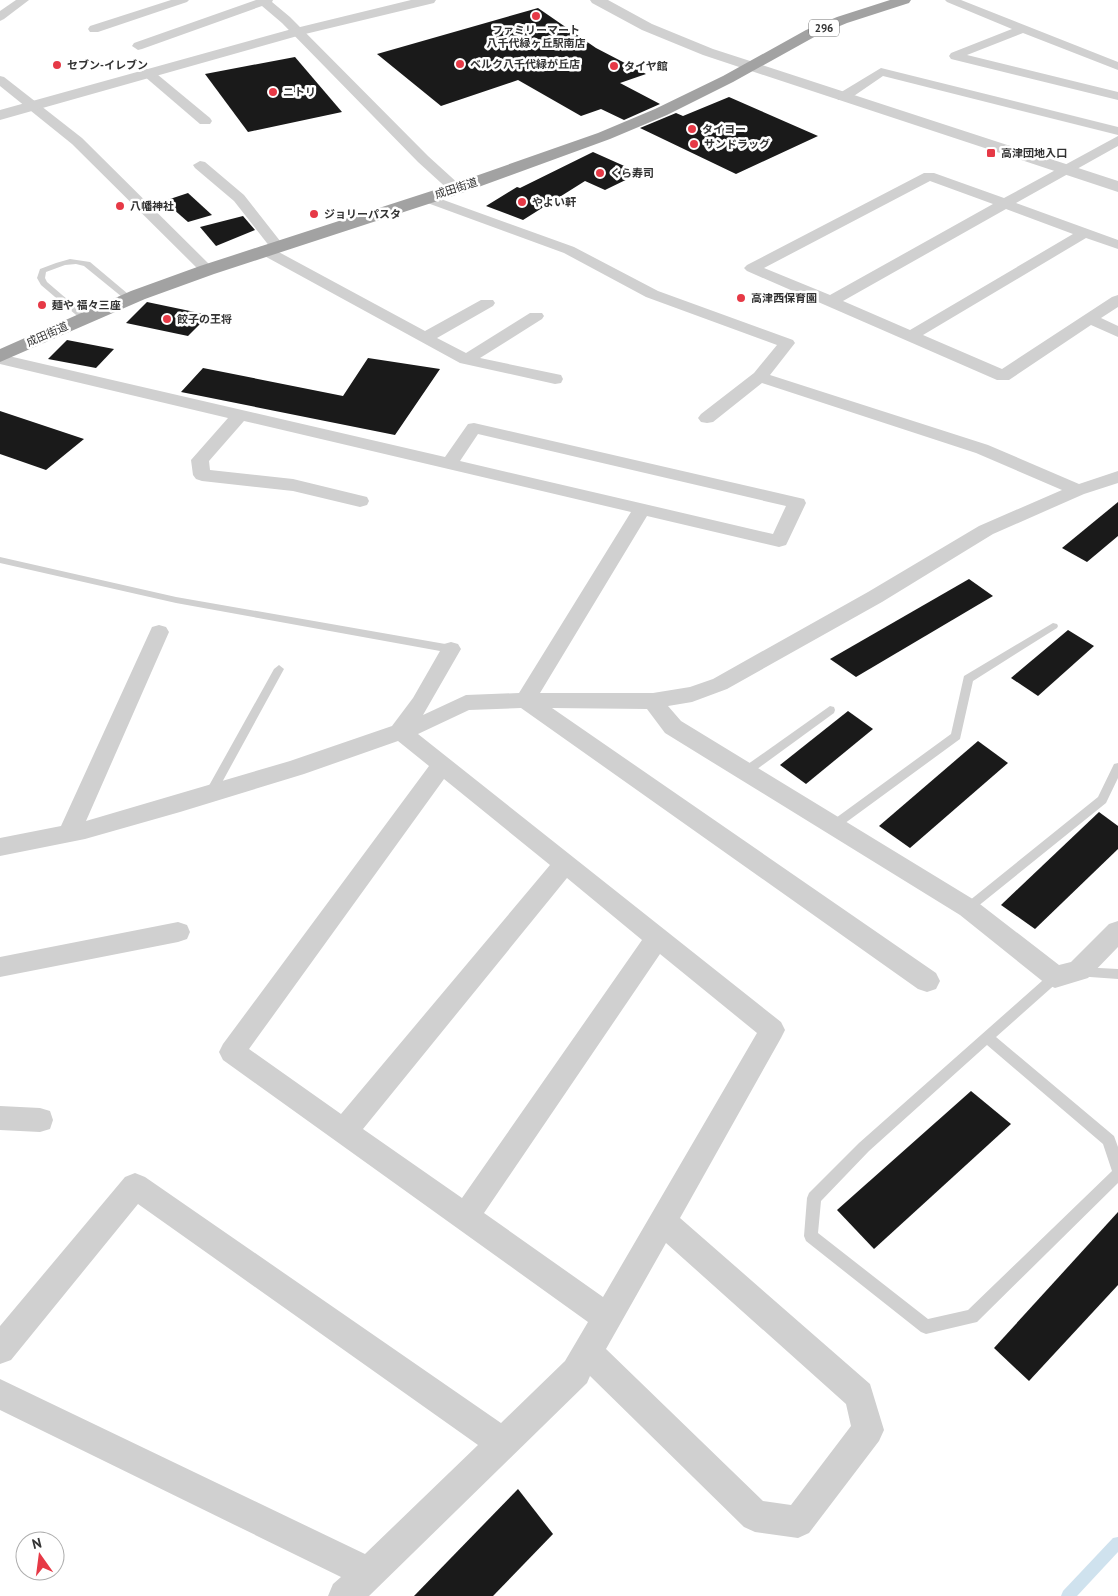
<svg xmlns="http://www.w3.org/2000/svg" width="1118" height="1596" font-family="'PT Sans','Noto Sans JP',sans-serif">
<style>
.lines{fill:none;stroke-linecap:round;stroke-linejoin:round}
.stream{fill:#cfe2ee;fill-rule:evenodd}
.building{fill:#1a1a1a}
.service{fill:#d0d0d0;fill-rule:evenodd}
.minor{fill:#d0d0d0;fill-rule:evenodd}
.tertiary{fill:#d0d0d0;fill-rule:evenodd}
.trunk{fill:#a2a2a2;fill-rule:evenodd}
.poi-dot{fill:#e63946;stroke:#fff;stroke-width:2}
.labels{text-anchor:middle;stroke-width:5;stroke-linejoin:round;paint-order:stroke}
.shield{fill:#fff;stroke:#707070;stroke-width:1}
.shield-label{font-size:11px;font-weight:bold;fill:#333}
.far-poi-label{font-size:11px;font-weight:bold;fill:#333;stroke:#fff;text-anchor:start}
.far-street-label{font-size:11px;fill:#333;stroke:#fff}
</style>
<rect width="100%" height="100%" fill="#fff"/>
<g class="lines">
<path class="stream" d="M 1118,1537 L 1118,1552 L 1077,1596 L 1061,1596 L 1063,1591 L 1113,1538 Z"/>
</g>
<g class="building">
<path d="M 538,8 L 596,48 L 646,74 L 620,83 L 660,104 L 624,120 L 601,109 L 581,116 L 518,80 L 441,106 L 377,54 Z"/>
<path d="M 295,57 L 342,112 L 248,132 L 205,74 Z"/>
<path d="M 729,97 L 761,111 L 818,136 L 736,174 L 640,128 L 676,113 L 683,116 Z"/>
<path d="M 593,152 L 640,173 L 605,190 L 585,181 L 523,220 L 486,206 L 517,187 L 520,188 Z"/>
<path d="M 188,193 L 212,215 L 188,222 L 164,201 Z"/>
<path d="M 243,216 L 255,230 L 216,246 L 200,227 Z"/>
<path d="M 147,302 L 209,315 L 188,336 L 126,323 Z"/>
<path d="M 67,340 L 114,349 L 96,368 L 48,359 Z"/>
<path d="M 368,358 L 440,369 L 395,435 L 181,392 L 203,368 L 343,396 Z"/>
<path d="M 0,411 L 84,439 L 46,470 L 0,454 Z"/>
<path d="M 1118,502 L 1118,536 L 1087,562 L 1062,548 Z"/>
<path d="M 969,579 L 993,596 L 856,677 L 830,659 Z"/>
<path d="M 1068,630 L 1094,646 L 1038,696 L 1011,678 Z"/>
<path d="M 848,711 L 873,729 L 806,784 L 780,765 Z"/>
<path d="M 978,741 L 1008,763 L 910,848 L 879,826 Z"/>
<path d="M 1099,812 L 1118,826 L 1118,849 L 1035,929 L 1001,905 Z"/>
<path d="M 971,1091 L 1011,1124 L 874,1249 L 837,1210 Z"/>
<path d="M 1118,1212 L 1118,1285 L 1029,1381 L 994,1348 Z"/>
<path d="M 518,1489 L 553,1534 L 493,1596 L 414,1596 Z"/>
</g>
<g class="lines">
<g class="service">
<path d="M 70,259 L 90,262 L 134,299 L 127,301 L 84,266 L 76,264 L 65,265 L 46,272 L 45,278 L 47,282 L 89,318 L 82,320 L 41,285 L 37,278 L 40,269 L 56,263 Z"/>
<path d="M 0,557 L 176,597 L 451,645 L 456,649 L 451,653 L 176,603 L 0,563 Z"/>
<path d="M 1053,623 L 1057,624 L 1058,626 L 1057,628 L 973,681 L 960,739 L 837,829 L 829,829 L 827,826 L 829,823 L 951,734 L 964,676 Z"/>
<path d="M 279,665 L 284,669 L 214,797 L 206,797 L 204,794 L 206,791 L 274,669 Z"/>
<path d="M 830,706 L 834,707 L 835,710 L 834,713 L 749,775 L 741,775 L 739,772 L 741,769 Z"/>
<path d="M 1118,763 L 1118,778 L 1106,803 L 972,911 L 968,913 L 964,911 L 962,908 L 964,905 L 1098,797 L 1114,764 Z"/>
<path d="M 1080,967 L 1118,969 L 1118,979 L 1076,976 L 1074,972 L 1076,968 Z"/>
<path d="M 1055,972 L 1059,973 L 1061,977 L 1059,981 L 996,1037 L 1114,1136 L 1118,1147 L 1118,1183 L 977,1322 L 926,1334 L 921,1332 L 806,1241 L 804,1236 L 807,1198 L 809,1193 L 859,1143 L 1051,973 ZM 987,1045 L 1103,1144 L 1112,1171 L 968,1310 L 928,1319 L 818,1233 L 821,1201 L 869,1151 Z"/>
</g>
<g class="minor">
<path d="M 16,0 L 29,0 L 4,19 L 0,21 L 0,11 Z"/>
<path d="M 171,0 L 189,0 L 187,2 L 98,32 L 90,32 L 88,29 L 90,26 Z"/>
<path d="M 256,0 L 273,0 L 272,2 L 290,17 L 428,156 L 461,186 L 463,189 L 461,192 L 451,192 L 418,162 L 282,23 L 262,6 L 142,49 L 138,50 L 132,46 L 134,43 Z"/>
<path d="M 945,0 L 961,0 L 1118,62 L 1118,70 L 1023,33 L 967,55 L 1118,92 L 1118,100 L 951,59 L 949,56 L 951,53 L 1012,29 L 947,2 Z"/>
<path d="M 881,68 L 1118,127 L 1118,135 L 883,76 L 848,100 L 838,100 L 837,97 L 838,94 Z"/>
<path d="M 148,69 L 152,70 L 210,118 L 212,121 L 210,124 L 200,124 L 144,76 L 142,73 L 144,70 Z"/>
<path d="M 0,76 L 4,77 L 82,138 L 212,267 L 215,270 L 212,273 L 202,273 L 72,144 L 0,86 Z"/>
<path d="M 1118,136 L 1118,146 L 1016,203 L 1118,240 L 1118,249 L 1086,238 L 923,335 L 1002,369 L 1112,297 L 1118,295 L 1118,307 L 1101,318 L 1118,326 L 1118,337 L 1091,325 L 1009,380 L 997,380 L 747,271 L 744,268 L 747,265 L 924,173 L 934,173 L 1004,198 ZM 930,181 L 993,204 L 830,295 L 764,268 ZM 1006,209 L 1073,234 L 910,330 L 843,301 Z"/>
<path d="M 200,161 L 205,162 L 244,195 L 284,246 L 282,249 L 275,250 L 425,331 L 481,300 L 493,300 L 495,303 L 493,306 L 437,338 L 466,353 L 530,313 L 542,313 L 544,316 L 542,319 L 480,358 L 561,375 L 563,379 L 561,383 L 555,384 L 460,363 L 259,253 L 257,250 L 259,247 L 264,246 L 270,247 L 234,201 L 195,168 L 193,165 Z"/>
<path d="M 427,194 L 574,247 L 658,291 L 793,340 L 795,343 L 770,375 L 988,445 L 1079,484 L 1118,471 L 1118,483 L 1084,494 L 993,534 L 882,602 L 727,689 L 692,702 L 668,706 L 681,721 L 976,901 L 1059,965 L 1071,962 L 1109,924 L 1118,921 L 1118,947 L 1088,978 L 1055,988 L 1046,984 L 960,915 L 665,733 L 647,709 L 552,708 L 936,973 L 940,981 L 936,989 L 927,992 L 918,989 L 521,708 L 469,710 L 418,734 L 781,1022 L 785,1030 L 781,1038 L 680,1218 L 870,1384 L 884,1430 L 879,1441 L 809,1533 L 798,1538 L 755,1532 L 744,1527 L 590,1376 L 587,1383 L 369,1596 L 328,1596 L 333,1584 L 341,1577 L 0,1410 L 0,1379 L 365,1554 L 478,1445 L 138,1204 L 11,1360 L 0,1364 L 0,1326 L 125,1177 L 135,1173 L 145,1177 L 501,1423 L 565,1361 L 588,1322 L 223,1060 L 219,1052 L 223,1044 L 429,766 L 398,741 L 304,774 L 180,812 L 85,839 L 0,856 L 0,838 L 61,826 L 152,627 L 159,625 L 166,627 L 169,632 L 86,821 L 290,761 L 392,726 L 413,698 L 444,644 L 451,642 L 458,644 L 461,649 L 423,715 L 466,695 L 519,693 L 631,512 L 244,421 L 209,461 L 210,470 L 293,479 L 367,497 L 369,501 L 367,505 L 360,507 L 293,491 L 202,481 L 196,479 L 193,475 L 191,460 L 228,418 L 0,364 L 0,354 L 445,457 L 468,424 L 474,423 L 804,499 L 806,503 L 788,541 L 786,545 L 779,547 L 647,516 L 540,693 L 653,693 L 690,687 L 713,679 L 868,592 L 979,526 L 1062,490 L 976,453 L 762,383 L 713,422 L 707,423 L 701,422 L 698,418 L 701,414 L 754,373 L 777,345 L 646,297 L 564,253 L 422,201 L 420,198 L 422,195 ZM 478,434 L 786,506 L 773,534 L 460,461 ZM 444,779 L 550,865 L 341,1114 L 249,1049 ZM 567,878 L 642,940 L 462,1198 L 363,1129 ZM 660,954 L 757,1033 L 603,1297 L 484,1213 ZM 666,1243 L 846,1404 L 851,1426 L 791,1505 L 763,1501 L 606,1349 Z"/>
<path d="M 178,922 L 187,925 L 190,932 L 187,939 L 178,942 L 0,977 L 0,957 Z"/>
<path d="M 0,1106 L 40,1108 L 50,1111 L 53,1120 L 50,1129 L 40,1132 L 0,1130 Z"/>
</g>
<g class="tertiary">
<path d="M 411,0 L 436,0 L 434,3 L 301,35 L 0,120 L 0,110 L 292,29 Z"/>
<path d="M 590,0 L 608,0 L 652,24 L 713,49 L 1118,181 L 1118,192 L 703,55 L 642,30 L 592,3 Z"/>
</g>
<path class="trunk" d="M 890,0 L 911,0 L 909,3 L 847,23 L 816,36 L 733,82 L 667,115 L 610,139 L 462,193 L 214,274 L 145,299 L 0,362 L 0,349 L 131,291 L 200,266 L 450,185 L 598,133 L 655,109 L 723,76 L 806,30 L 837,17 Z"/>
</g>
<g class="poi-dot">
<circle cx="536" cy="16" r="5"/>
<circle cx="460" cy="64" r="5"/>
<circle cx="57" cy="65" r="5"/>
<circle cx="614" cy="66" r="5"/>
<circle cx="273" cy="92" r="5"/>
<circle cx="692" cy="129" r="5"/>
<circle cx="694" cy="144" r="5"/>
<rect x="986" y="148" width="10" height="10" rx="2.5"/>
<circle cx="600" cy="173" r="5"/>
<circle cx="522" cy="202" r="5"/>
<circle cx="120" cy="206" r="5"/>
<circle cx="314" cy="214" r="5"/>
<circle cx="741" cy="298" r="5"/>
<circle cx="42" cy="305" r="5"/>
<circle cx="167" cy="319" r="5"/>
</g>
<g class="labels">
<rect class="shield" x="809" y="19.5" width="30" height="17" rx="4"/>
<g class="shield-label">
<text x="824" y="32">296</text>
</g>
<g class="far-poi-label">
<text x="536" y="34" text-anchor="middle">ファミリーマート<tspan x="536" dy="13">八千代緑ヶ丘駅南店</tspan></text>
<text x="470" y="68">ベルク八千代緑が丘店</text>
<text x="67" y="69">セブン-イレブン</text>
<text x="624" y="70">タイヤ館</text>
<text x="283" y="96">ニトリ</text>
<text x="702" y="133">タイヨー</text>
<text x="704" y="148">サンドラッグ</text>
<text x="1001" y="157">高津団地入口</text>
<text x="610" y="177">くら寿司</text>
<text x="532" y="206">やよい軒</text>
<text x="130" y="210">八幡神社</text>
<text x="324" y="218">ジョリーパスタ</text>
<text x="751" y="302">高津西保育園</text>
<text x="52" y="309">麺や 福々三座</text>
<text x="177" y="323">餃子の王将</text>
</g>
<g class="far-street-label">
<text transform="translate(456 188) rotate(-18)" y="4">成田街道</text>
<text transform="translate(47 334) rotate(-24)" y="4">成田街道</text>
</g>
</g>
<g transform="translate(40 1556) rotate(346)"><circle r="24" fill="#ffffff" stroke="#adadad"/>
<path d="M0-4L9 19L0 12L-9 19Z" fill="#e63946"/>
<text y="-8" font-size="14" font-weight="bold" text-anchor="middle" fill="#333333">N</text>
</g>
</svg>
